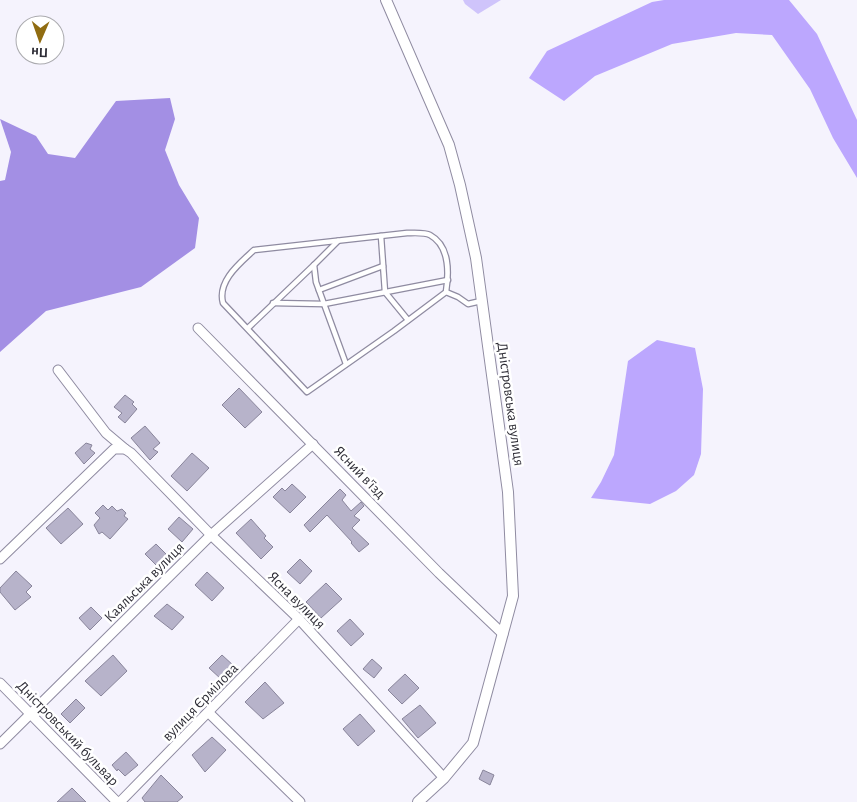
<svg xmlns="http://www.w3.org/2000/svg" width="857" height="802" font-family="'Alegreya Sans',sans-serif">
<style>
.green{fill:#cfc4fb}
.forest{fill:#bca7fe}
.water{fill:#a38fe4}
.building{fill:#b7b3ca;stroke:#89859b}
.lines{fill:none;stroke-linecap:round;stroke-linejoin:round}
.service-casing{stroke:#8f8ba1;stroke-width:7}
.minor-casing{stroke:#8f8ba1;stroke-width:11}
.tertiary-casing{stroke:#8f8ba1;stroke-width:12}
.service{stroke:#fff;stroke-width:4.5}
.minor{stroke:#fff;stroke-width:9}
.tertiary{stroke:#fff;stroke-width:10}
.labels{text-anchor:middle;stroke-width:5;stroke-linejoin:round;paint-order:stroke}
.street-label{font-size:15px;fill:#2e2d36;stroke:#fff}
</style>
<rect width="100%" height="100%" fill="#f5f3fd"/>
<path class="green" d="M 463,0 L 501,0 L 478,14 L 465,4 Z"/>
<g class="forest">
<path d="M 664,0 L 789,0 L 817,34 L 857,120 L 857,178 L 833,138 L 810,89 L 772,35 L 736,33 L 672,44 L 595,76 L 564,101 L 529,78 L 547,51 L 652,2 Z"/>
<path d="M 657,340 L 695,348 L 703,389 L 701,454 L 694,475 L 676,491 L 650,504 L 591,498 L 601,482 L 614,455 L 628,361 Z"/>
</g>
<path class="water" d="M 170,98 L 175,119 L 165,150 L 179,185 L 199,218 L 195,248 L 141,287 L 46,311 L 0,352 L 0,181 L 5,180 L 11,152 L 0,119 L 36,136 L 48,154 L 75,158 L 116,101 Z"/>
<g class="building">
<path d="M 239,388 L 262,412 L 245,428 L 222,405 Z"/>
<path d="M 125,395 L 134,402 L 132,404 L 137,409 L 125,423 L 118,417 L 122,413 L 114,407 Z"/>
<path d="M 145,426 L 160,443 L 153,449 L 158,452 L 150,460 L 131,438 Z"/>
<path d="M 86,443 L 92,445 L 90,449 L 95,453 L 84,464 L 75,453 Z"/>
<path d="M 192,453 L 209,468 L 187,491 L 171,476 Z"/>
<path d="M 292,484 L 306,497 L 290,513 L 273,497 L 282,488 L 285,491 Z"/>
<path d="M 340,489 L 346,495 L 342,500 L 351,511 L 361,502 L 364,506 L 354,516 L 360,520 L 352,528 L 369,544 L 359,552 L 351,543 L 352,542 L 327,515 L 310,532 L 304,525 Z"/>
<path d="M 103,505 L 108,510 L 112,506 L 117,511 L 122,509 L 126,513 L 124,516 L 128,519 L 110,539 L 102,532 L 99,534 L 94,525 L 100,518 L 95,513 Z"/>
<path d="M 68,508 L 83,524 L 61,544 L 46,528 Z"/>
<path d="M 179,517 L 193,529 L 182,542 L 168,529 Z"/>
<path d="M 251,519 L 266,536 L 264,538 L 273,547 L 261,559 L 236,533 Z"/>
<path d="M 156,544 L 171,559 L 160,569 L 145,554 Z"/>
<path d="M 300,559 L 312,571 L 300,584 L 287,572 Z"/>
<path d="M 16,571 L 32,586 L 26,592 L 31,597 L 15,610 L 0,592 L 0,588 Z"/>
<path d="M 207,572 L 224,588 L 212,601 L 195,585 Z"/>
<path d="M 326,583 L 342,599 L 321,618 L 306,602 Z"/>
<path d="M 167,604 L 184,617 L 172,630 L 154,616 Z"/>
<path d="M 91,607 L 102,618 L 90,630 L 79,618 Z"/>
<path d="M 350,619 L 364,634 L 351,646 L 337,631 Z"/>
<path d="M 113,655 L 127,671 L 101,696 L 85,681 Z"/>
<path d="M 222,655 L 234,666 L 221,679 L 209,668 Z"/>
<path d="M 372,659 L 382,668 L 374,678 L 363,669 Z"/>
<path d="M 405,674 L 419,688 L 402,704 L 388,690 Z"/>
<path d="M 265,682 L 284,703 L 263,719 L 245,702 Z"/>
<path d="M 76,699 L 85,708 L 70,723 L 61,714 Z"/>
<path d="M 420,705 L 436,723 L 418,738 L 402,719 Z"/>
<path d="M 360,714 L 375,731 L 358,746 L 343,729 Z"/>
<path d="M 212,737 L 226,750 L 205,772 L 192,755 Z"/>
<path d="M 126,752 L 138,765 L 125,776 L 118,769 L 117,771 L 112,765 Z"/>
<path d="M 483,770 L 494,775 L 490,785 L 479,779 Z"/>
<path d="M 161,775 L 183,797 L 177,802 L 145,802 L 142,798 Z"/>
<path d="M 72,788 L 86,802 L 57,802 Z"/>
</g>
<g class="lines">
<defs>
<g id="service">
<path d="M 407,233 C 413,233 425,232 430,235 C 450,246 449,272 446,292 L 394,331 L 307,392 L 223,303 C 217,281 240,263 254,250 Z"/>
<path d="M 381,236 L 385,292 L 408,320"/>
<path d="M 338,241 L 314,265 L 316,282 L 346,364"/>
<path d="M 319,290 L 383,266"/>
<path d="M 446,292 L 458,297 L 468,304 L 481,301"/>
<path d="M 273,303 L 324,304 L 448,280"/>
<path d="M 248,328 L 314,265"/>
</g>
<g id="minor">
<path d="M 198,328 L 439,573 L 503,634"/>
<path d="M 58,370 L 106,433 L 125,449"/>
<path d="M 0,559 L 114,449 L 125,449 L 131,453 L 211,535 L 299,619 L 444,778"/>
<path d="M 0,683 L 117,802"/>
<path d="M 209,713 L 300,802"/>
<path d="M 0,744 L 211,535 L 313,444"/>
<path d="M 120,802 L 299,619"/>
</g>
<path id="tertiary" d="M 386,0 L 449,145 L 460,185 L 476,258 L 508,492 L 513,596 L 473,743 L 444,778 L 418,802"/>
</defs>
<use href="#service" class="service-casing"/>
<use href="#minor" class="minor-casing"/>
<use href="#tertiary" class="tertiary-casing"/>
<use href="#service" class="service"/>
<use href="#minor" class="minor"/>
<use href="#tertiary" class="tertiary"/>
</g>
<g class="labels">
<g class="street-label">
<text transform="translate(511 404) rotate(82)" y="5">Дністровська вулиця</text>
<text transform="translate(360 472) rotate(46)" y="5">Ясний в'їзд</text>
<text transform="translate(144 582) rotate(-45)" y="5">Каяльська вулиця</text>
<text transform="translate(297 600) rotate(45)" y="5">Ясна вулиця</text>
<text transform="translate(200 702) rotate(-46)" y="5">вулиця Єрмілова</text>
<text transform="translate(68 733) rotate(46)" y="5">Дністровський бульвар</text>
</g>
</g>
<g transform="translate(40 40) rotate(182)"><circle r="24" fill="#ffffff" stroke="#ababaf"/>
<path d="M0-4L9 19L0 12L-9 19Z" fill="#906c11"/>
<text y="-8" font-size="14" font-weight="bold" text-anchor="middle" fill="#2e2d36">Пн</text>
</g>
</svg>
